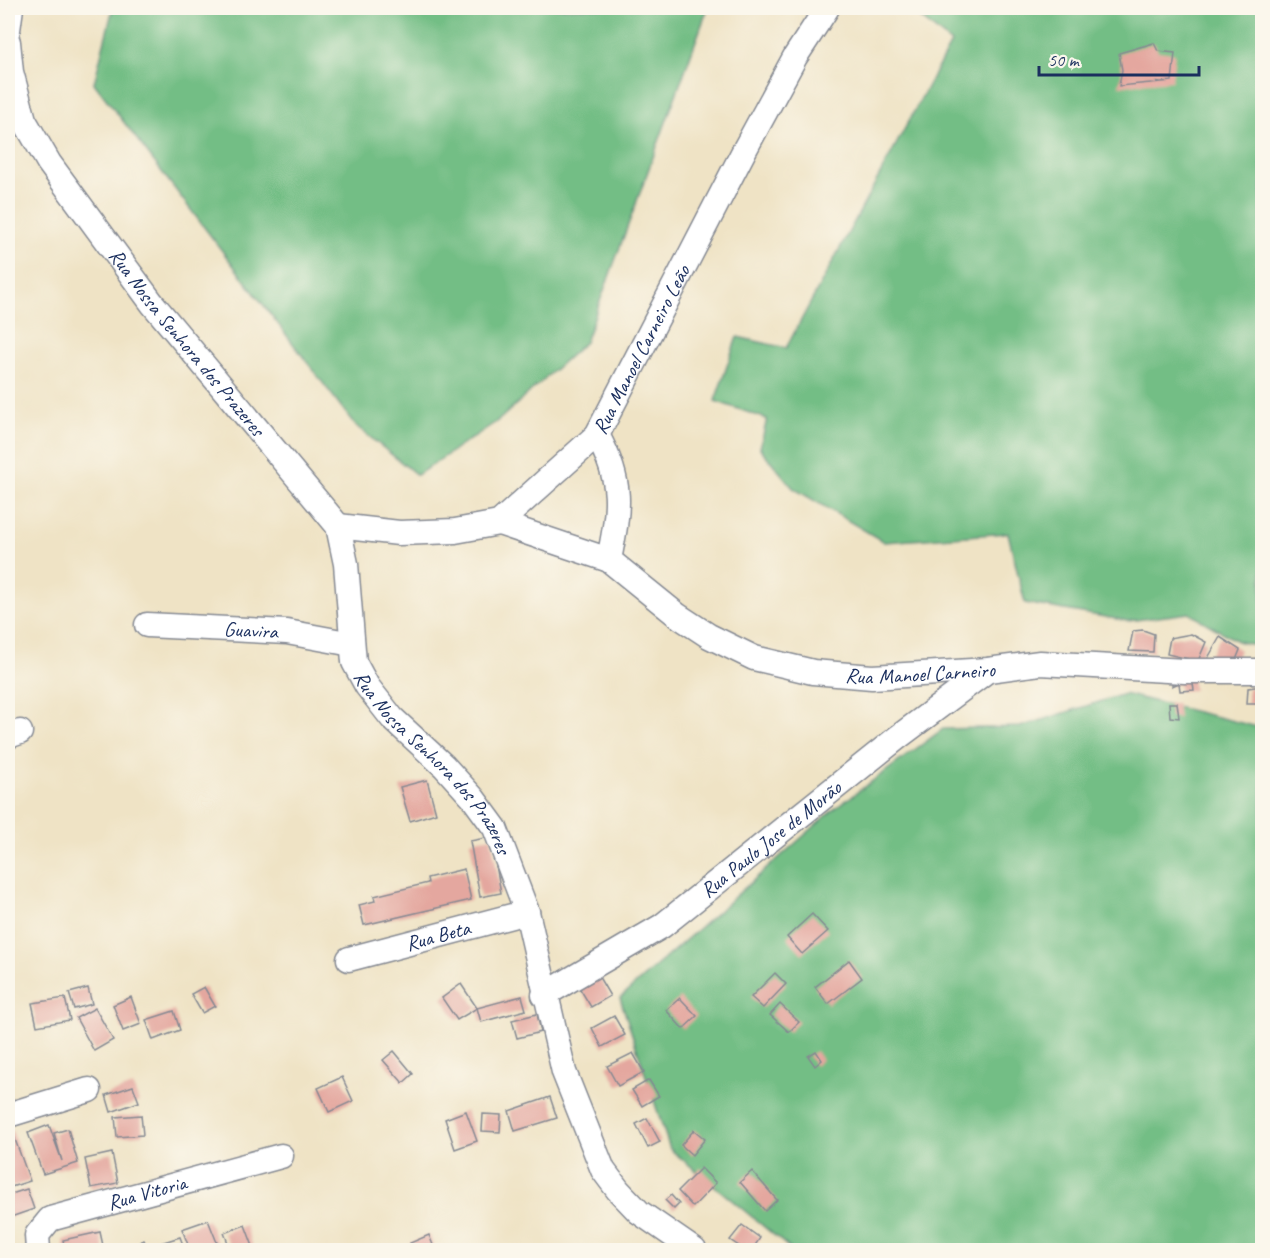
<svg xmlns="http://www.w3.org/2000/svg" width="1270" height="1258" font-family="Caveat,sans-serif">
<style>
.forest{fill:#73be85;stroke:#477672;stroke-width:1.5}
.building{fill:#e4a79f}
.lines{fill:none;stroke-linecap:round;stroke-linejoin:round}
.minor-casing{stroke:#858992;stroke-width:27}
.minor{stroke:#fff;stroke-width:24}
.labels{text-anchor:middle;stroke-width:6;stroke-linejoin:round;paint-order:stroke}
.street-label{font-size:21px;fill:#1b2f5e;stroke:#fbf7ec}
</style>
<rect width="100%" height="100%" fill="#fbf7ec"/>
<filter id="ink" filterUnits="userSpaceOnUse"><feTurbulence type="fractalNoise" baseFrequency=".0167" numOctaves="2"/><feDisplacementMap in="SourceGraphic" scale="12" xChannelSelector="R" yChannelSelector="G"/><feConvolveMatrix kernelMatrix="1 2 1 2 8 2 1 2 1" color-interpolation-filters="sRGB"/></filter>
<filter id="wash" filterUnits="userSpaceOnUse"><feTurbulence type="fractalNoise" baseFrequency=".008" numOctaves="4" result="noise"/><feDisplacementMap in="SourceGraphic" scale="24" xChannelSelector="R" yChannelSelector="G"/><feGaussianBlur stdDeviation="1.35" result="paint"/><feColorMatrix in="noise" values="0 0 0 0 0 0 0 0 0 0 0 0 0 0 0 0 0 1.4 0 .05"/><feComposite in="paint" operator="in"/></filter>
<g filter="url(#wash)">
<rect width="100%" height="100%" fill="#efe3c5"/>
<g class="forest">
<path d="M 113,8 L 708,8 L 585,342 L 499,420 L 417,475 L 355,425 L 94,83 Z"/>
<path d="M 909,8 L 1262,8 L 1262,647 L 1237,641 L 1189,613 L 1128,621 L 1025,603 L 1008,533 L 884,542 L 793,488 L 760,448 L 767,419 L 715,401 L 737,337 L 786,348 L 951,43 Z"/>
<path d="M 1124,694 L 1262,728 L 1262,1250 L 792,1250 L 670,1149 L 620,998 L 833,810 L 943,729 L 1020,727 Z"/>
</g>
<g id="blocks">
<g class="building">
<path d="M 1154,43 L 1158,51 L 1175,53 L 1172,81 L 1119,86 L 1122,70 L 1119,53 Z"/>
<path d="M 1143,630 L 1154,634 L 1153,652 L 1129,651 L 1133,631 Z"/>
<path d="M 1191,634 L 1206,642 L 1198,661 L 1167,654 L 1170,638 Z"/>
<path d="M 1220,637 L 1240,650 L 1233,667 L 1208,658 Z"/>
<path d="M 1172,677 L 1192,677 L 1194,690 L 1180,691 L 1179,683 L 1172,686 Z"/>
<path d="M 1262,686 L 1262,719 L 1257,704 L 1247,704 L 1248,688 Z"/>
<path d="M 1169,703 L 1177,703 L 1179,718 L 1170,717 Z"/>
<path d="M 427,780 L 436,813 L 410,821 L 400,787 Z"/>
<path d="M 491,837 L 501,893 L 480,897 L 470,841 Z"/>
<path d="M 464,869 L 471,900 L 364,925 L 359,905 L 375,901 L 374,896 L 428,883 L 427,878 Z"/>
<path d="M 812,914 L 828,931 L 802,954 L 787,937 Z"/>
<path d="M 849,960 L 862,978 L 828,1004 L 815,987 Z"/>
<path d="M 593,967 L 610,996 L 591,1007 L 574,979 Z"/>
<path d="M 775,973 L 786,984 L 763,1008 L 751,997 Z"/>
<path d="M 461,984 L 477,1008 L 457,1020 L 442,998 Z"/>
<path d="M 204,987 L 215,1006 L 202,1013 L 191,994 Z"/>
<path d="M 88,988 L 92,1004 L 74,1009 L 69,993 Z"/>
<path d="M 522,996 L 526,1010 L 481,1022 L 477,1008 Z"/>
<path d="M 131,997 L 141,1024 L 123,1031 L 113,1005 Z"/>
<path d="M 65,998 L 70,1020 L 37,1026 L 32,1003 Z"/>
<path d="M 680,998 L 697,1016 L 683,1029 L 666,1010 Z"/>
<path d="M 780,1004 L 799,1022 L 789,1032 L 770,1015 Z"/>
<path d="M 95,1008 L 113,1040 L 94,1051 L 76,1018 Z"/>
<path d="M 174,1011 L 180,1030 L 153,1040 L 146,1020 Z"/>
<path d="M 537,1014 L 541,1032 L 517,1038 L 512,1020 Z"/>
<path d="M 614,1016 L 625,1035 L 602,1047 L 592,1028 Z"/>
<path d="M 394,1051 L 413,1074 L 403,1083 L 383,1060 Z"/>
<path d="M 816,1051 L 822,1060 L 815,1066 L 808,1056 Z"/>
<path d="M 633,1053 L 644,1072 L 618,1086 L 607,1066 Z"/>
<path d="M 342,1077 L 353,1101 L 329,1112 L 318,1088 Z"/>
<path d="M 649,1080 L 659,1096 L 642,1106 L 632,1090 Z"/>
<path d="M 133,1086 L 139,1102 L 111,1112 L 106,1095 Z"/>
<path d="M 550,1097 L 557,1118 L 515,1131 L 509,1111 Z"/>
<path d="M 466,1111 L 477,1141 L 455,1149 L 445,1119 Z"/>
<path d="M 483,1114 L 501,1115 L 500,1132 L 482,1131 Z"/>
<path d="M 141,1115 L 143,1135 L 117,1137 L 115,1117 Z"/>
<path d="M 647,1118 L 660,1142 L 648,1148 L 636,1124 Z"/>
<path d="M 49,1125 L 62,1161 L 54,1133 L 68,1129 L 78,1163 L 43,1174 L 28,1133 Z"/>
<path d="M 694,1130 L 705,1139 L 692,1155 L 681,1145 Z"/>
<path d="M 12,1131 L 30,1181 L 8,1188 L 8,1133 Z"/>
<path d="M 112,1153 L 118,1183 L 91,1188 L 85,1159 Z"/>
<path d="M 701,1168 L 716,1183 L 693,1207 L 678,1191 Z"/>
<path d="M 752,1171 L 777,1200 L 765,1211 L 740,1182 Z"/>
<path d="M 27,1189 L 34,1209 L 8,1218 L 8,1195 Z"/>
<path d="M 671,1195 L 679,1204 L 674,1209 L 665,1200 Z"/>
<path d="M 208,1220 L 220,1250 L 190,1250 L 182,1229 Z"/>
<path d="M 245,1225 L 254,1249 L 231,1250 L 224,1233 Z"/>
<path d="M 742,1225 L 760,1238 L 752,1250 L 745,1250 L 730,1240 Z"/>
<path d="M 100,1232 L 104,1250 L 65,1250 L 63,1240 Z"/>
<path d="M 429,1235 L 435,1250 L 414,1250 L 410,1243 Z"/>
<path d="M 180,1237 L 185,1250 L 155,1250 L 154,1245 Z"/>
<path d="M 144,1240 L 149,1250 L 124,1250 Z"/>
</g>
</g>
</g>
<g filter="url(#ink)">
<use href="#blocks" fill-opacity="0" stroke="#858992" stroke-width="1.5"/>
<g class="lines">
<defs>
<g id="minor">
<path d="M 8,30 L 11,8"/>
<path id="s1" d="M 8,42 L 11,72 L 24,120 L 49,163 L 152,303 L 338,526 L 346,564 L 354,662 L 367,686 L 392,718 L 444,766 L 473,798 L 495,828 L 527,912 L 564,1072 L 603,1170 L 618,1190 L 639,1212 L 694,1250"/>
<path d="M 597,435 C 624,484 619,508 609,560"/>
<path id="s2" d="M 499,523 L 609,560 L 677,615 L 709,636 L 754,658 L 813,672 L 872,677 L 988,670 L 1040,663 L 1185,671 L 1262,671"/>
<path id="s3" d="M 338,526 L 399,533 L 455,531 L 499,523 L 597,435 L 745,149 L 795,57 L 827,8"/>
<path id="s4" d="M 147,625 L 287,632 L 352,644"/>
<path d="M 8,736 L 20,732"/>
<path id="s5" d="M 349,959 L 527,912"/>
<path id="s6" d="M 544,995 L 662,926 L 897,738 L 988,670"/>
<path d="M 8,1115 L 89,1090"/>
<path id="s7" d="M 38,1250 L 37,1235 L 50,1219 L 281,1156"/>
</g>
</defs>
<use href="#minor" class="minor-casing"/>
<use href="#minor" class="minor"/>
</g>
</g>
<g class="labels">
<g class="street-label">
<text dy="7" stroke="none"><textPath href="#s1" startOffset="356">Rua Nossa Senhora dos Prazeres</textPath></text>
<text dy="7" stroke="none"><textPath href="#s3" startOffset="390">Rua Manoel Carneiro Leão</textPath></text>
<text dy="7" stroke="none"><textPath href="#s4" startOffset="104">Guavira</textPath></text>
<text dy="7" stroke="none"><textPath href="#s2" startOffset="460">Rua Manoel Carneiro</textPath></text>
<text dy="7" stroke="none"><textPath href="#s1" startOffset="860">Rua Nossa Senhora dos Prazeres</textPath></text>
<text dy="7" stroke="none"><textPath href="#s6" startOffset="276">Rua Paulo Jose de Morão</textPath></text>
<text dy="7" stroke="none"><textPath href="#s5" startOffset="92">Rua Beta</textPath></text>
<text dy="7" stroke="none"><textPath href="#s7" startOffset="136">Rua Vitoria</textPath></text>
</g>
</g>
<rect width="1270" height="1258" fill="none" stroke="#fbf7ec" stroke-width="30"/>
<path d="M1039 66v9h160v-9" fill="none" stroke="#1b2f5e" stroke-width="3"/>
<text x="1048" y="66" font-size="18" fill="#1b2f5e" stroke="#fbf7ec" stroke-width="4.5" paint-order="stroke">50 m</text>
</svg>
